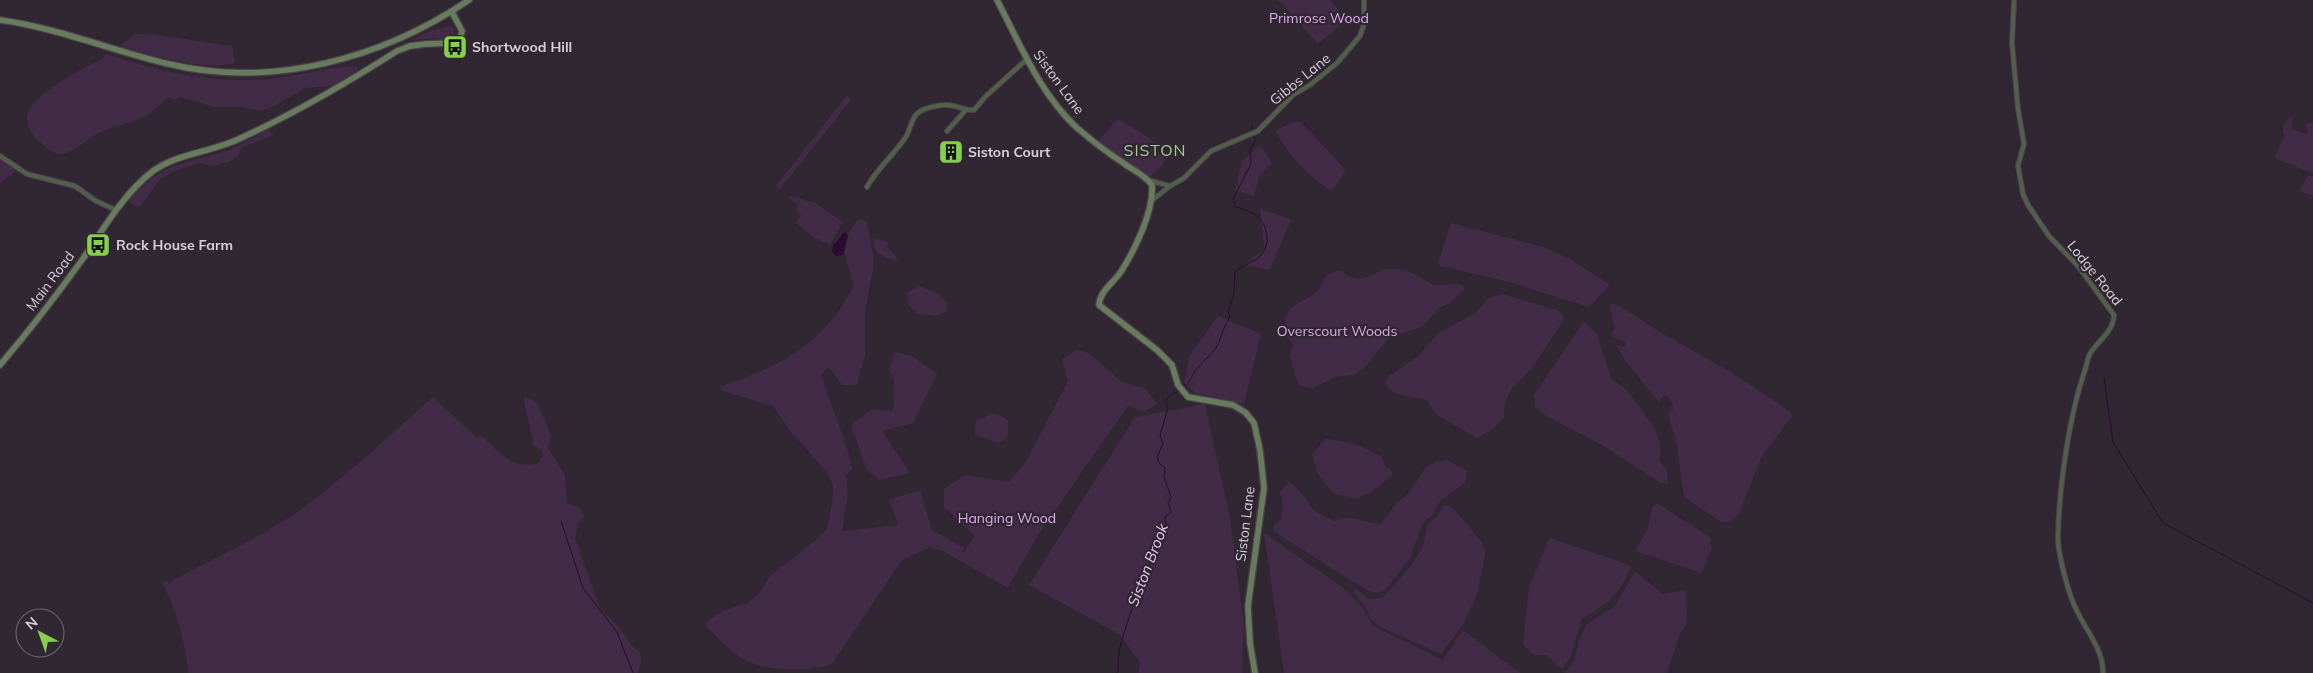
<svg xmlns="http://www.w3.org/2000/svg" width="2313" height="673" font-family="Mulish,sans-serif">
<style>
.green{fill:#422b47}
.water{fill:#2a0c31}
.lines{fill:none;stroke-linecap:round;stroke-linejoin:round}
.stream{stroke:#2a0c31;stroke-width:1}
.street-casing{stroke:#4a424c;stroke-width:6}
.secondary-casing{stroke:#4a424c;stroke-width:8}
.street{stroke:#525f4b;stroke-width:4}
.secondary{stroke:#687c5d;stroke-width:5.5}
.labels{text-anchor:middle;stroke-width:4.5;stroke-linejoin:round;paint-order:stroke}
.park-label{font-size:14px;fill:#dfaaec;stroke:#302732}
.poi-label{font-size:14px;font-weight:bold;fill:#d5cfd7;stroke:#302732;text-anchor:start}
.street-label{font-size:14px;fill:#d5cfd7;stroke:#302732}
.water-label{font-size:15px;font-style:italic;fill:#eec3f8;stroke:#302732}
.quarter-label{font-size:16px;letter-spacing:1px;fill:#a3cc8a;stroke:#302732}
</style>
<rect width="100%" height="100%" fill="#302732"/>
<g class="green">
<path d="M 1276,0 L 1330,0 L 1346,20 L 1318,44 L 1282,3 Z"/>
<path d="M 452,26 L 455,32 L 454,37 L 448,41 L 435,38 L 409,41 L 432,30 Z"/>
<path d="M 136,34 L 151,34 L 232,46 L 235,63 C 205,72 149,54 119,46 Z"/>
<path d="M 106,54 C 158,71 214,84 269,79 C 297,76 324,68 352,66 L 357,67 L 358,71 L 334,86 L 306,88 L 270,108 L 259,111 L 241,107 L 213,107 L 181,97 L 174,100 L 169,97 C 162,102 156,109 149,114 C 132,125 109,125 92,137 C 83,143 72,154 59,154 C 52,154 40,142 35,137 C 30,131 26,124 27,116 C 29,96 87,66 104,58 Z"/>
<path d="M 847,95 L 851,100 L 780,189 L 776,186 Z"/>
<path d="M 2290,117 L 2293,119 L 2291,128 L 2306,134 L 2308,129 L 2305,126 L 2306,123 L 2313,122 L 2313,173 L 2274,158 L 2285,135 L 2283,134 L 2283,127 Z"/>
<path d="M 1118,119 L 1157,143 L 1155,149 L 1166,156 L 1163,164 L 1150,177 L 1123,161 L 1098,141 Z"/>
<path d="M 1293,122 L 1301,122 L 1346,170 L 1332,191 C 1307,176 1290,156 1275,131 Z"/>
<path d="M 269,129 L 274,135 L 241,148 L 239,155 L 229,162 L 213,166 L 201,163 L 180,169 L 161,178 L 139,208 L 129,201 C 163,160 183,166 228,150 C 242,145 256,136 269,129 Z"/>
<path d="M 1260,145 L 1272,163 L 1259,176 L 1254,196 L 1235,191 L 1242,161 Z"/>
<path d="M 0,159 L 16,171 L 0,184 Z"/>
<path d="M 2308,176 L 2313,176 L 2313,196 L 2299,191 Z"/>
<path d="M 791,196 L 815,203 L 843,222 L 830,245 L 815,238 L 796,223 L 801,215 L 796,210 L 798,205 L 788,197 Z"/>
<path d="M 1260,208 L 1291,220 L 1270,270 L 1245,265 L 1264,249 Z"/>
<path d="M 861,219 L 867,221 L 874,263 L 865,312 L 865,355 L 857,385 L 842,385 L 829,367 L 821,375 L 848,451 L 852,469 L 846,475 L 848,494 L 842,531 L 899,525 L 888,500 L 920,490 L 932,530 L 964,548 L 963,553 L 975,536 L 944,507 L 944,489 L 965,475 L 1009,482 L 1025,463 L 1068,381 L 1062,359 L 1076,350 L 1089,353 L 1122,382 L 1145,388 L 1157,404 L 1144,412 L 1128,406 L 1038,535 L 1008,588 L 941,550 L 928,548 L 902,560 L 832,664 C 811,673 758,672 737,655 C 726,647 716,636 706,626 L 709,620 L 723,611 L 747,603 L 760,592 L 770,576 L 817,539 L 827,529 L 832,504 L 833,485 L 827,472 L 791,432 L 773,406 L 723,391 L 719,387 C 782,365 821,347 854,286 C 852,275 844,259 845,250 C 846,239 850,223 861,219 Z"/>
<path d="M 1451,223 L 1543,247 L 1570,259 L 1609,284 L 1608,287 L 1589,307 L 1509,282 L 1441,266 L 1438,264 Z"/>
<path d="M 873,239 L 885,240 L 889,244 L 887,246 L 898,259 L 895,261 C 883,256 873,253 873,239 Z"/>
<path d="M 1386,269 L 1399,269 L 1410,272 L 1434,285 L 1459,284 L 1464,287 L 1463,291 L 1450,303 L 1439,308 L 1422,327 L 1389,338 L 1366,366 L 1354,375 L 1335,377 L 1313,388 L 1300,386 C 1294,378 1294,364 1289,355 L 1293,344 L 1284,334 C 1285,300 1296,308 1318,291 C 1322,288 1322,282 1325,278 C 1328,274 1335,272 1339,270 C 1363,286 1363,277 1386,269 Z"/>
<path d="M 918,286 L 936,292 L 947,303 L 946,312 L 935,316 L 917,314 L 908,305 L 907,293 Z"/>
<path d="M 1502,294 L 1557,310 L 1562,314 L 1564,319 L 1537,361 L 1522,379 L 1513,386 L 1504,405 L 1504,418 L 1493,429 L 1477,438 L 1437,415 L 1427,400 C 1412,395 1392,399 1385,382 L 1389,376 L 1416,358 L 1440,332 L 1474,314 L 1489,298 Z"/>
<path d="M 1612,304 L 1620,306 L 1663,334 L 1726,369 L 1791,412 L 1792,416 L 1761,458 L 1739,513 L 1731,521 L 1721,522 L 1684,497 L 1676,441 L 1668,414 L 1673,409 C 1673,403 1670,397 1663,396 L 1659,402 L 1626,362 L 1616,345 L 1624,347 L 1626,344 L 1622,340 L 1613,337 L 1612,333 L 1615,329 L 1609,305 Z"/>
<path d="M 1218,316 L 1261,334 L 1244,404 L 1195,393 L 1184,382 L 1190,355 Z"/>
<path d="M 1584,321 L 1597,335 L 1611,378 L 1627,390 L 1655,429 L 1661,448 L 1660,461 L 1667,471 L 1668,484 L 1661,483 L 1602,445 L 1546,416 L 1535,406 L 1534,395 Z"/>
<path d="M 895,352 L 912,356 L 937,374 L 913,423 L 882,431 L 910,473 L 879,480 L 867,470 L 851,425 L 872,409 L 892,411 L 894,403 L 894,380 L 889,369 Z"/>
<path d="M 523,396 L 533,400 L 539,405 L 551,437 L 548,448 L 565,475 L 567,503 L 580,508 L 585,516 L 578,524 L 575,538 L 600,609 L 616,623 L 632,646 L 640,652 L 641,664 L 638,673 L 188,673 C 186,644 176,608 162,583 L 166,580 L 171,585 L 170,582 C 215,558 264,536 306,506 C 350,473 391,434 433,397 L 477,438 L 482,436 C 500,453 512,470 539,463 L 543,455 L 541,449 L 534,446 Z"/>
<path d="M 1205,404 L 1230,518 L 1244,626 L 1242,673 L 1138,673 L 1140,662 L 1119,634 L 1029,585 L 1135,417 Z"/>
<path d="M 991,414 L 1000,415 L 1008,420 L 1008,432 L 1006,439 L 998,443 L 975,435 L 976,421 Z"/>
<path d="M 1326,439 C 1347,440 1364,447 1382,457 L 1386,467 L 1391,469 L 1393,474 L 1377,488 L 1357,499 L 1333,493 L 1318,474 L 1312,454 Z"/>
<path d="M 1447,460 L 1467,471 L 1465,483 L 1440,501 L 1434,513 L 1422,524 L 1410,559 L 1384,591 L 1378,593 L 1368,591 L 1273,531 L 1274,524 L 1281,520 C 1282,510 1285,502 1279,493 L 1289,482 C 1300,488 1305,499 1313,509 C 1318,514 1327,518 1334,521 C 1351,514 1364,523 1381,524 L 1394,506 L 1410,492 L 1424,469 L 1435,462 Z"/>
<path d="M 1657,503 L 1711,538 L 1710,543 L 1712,547 L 1702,573 L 1635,551 L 1648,528 L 1652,508 Z"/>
<path d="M 1445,504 L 1451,506 L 1481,541 L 1486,551 L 1477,594 L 1464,623 L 1441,654 L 1378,626 L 1369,616 L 1367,610 L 1354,592 L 1355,588 L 1369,599 L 1383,598 L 1409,568 L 1422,549 L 1428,524 L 1436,518 Z"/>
<path d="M 1264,533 L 1341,586 L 1362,607 L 1373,626 L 1443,660 L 1463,630 L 1520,673 L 1284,673 Z"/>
<path d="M 1549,538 L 1627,564 L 1631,568 L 1620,588 L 1610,601 L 1582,619 L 1570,658 L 1563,668 L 1560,668 L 1547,655 L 1534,655 L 1523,645 L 1529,588 Z"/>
<path d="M 1635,571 L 1663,594 L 1686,590 L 1687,623 L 1680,634 L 1667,673 L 1565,673 L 1574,661 L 1579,640 L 1586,625 L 1615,606 Z"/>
</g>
<path class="water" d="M 844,232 L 848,235 L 843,255 L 836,256 L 832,252 L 833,246 Z"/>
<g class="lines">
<g class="stream">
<path d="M 1252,126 L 1253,129"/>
<path d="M 2104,378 L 2113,442 L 2163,523 L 2313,603"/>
<path d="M 1184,387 C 1191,382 1191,377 1195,371 C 1201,363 1210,356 1216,348 C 1222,337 1223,327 1230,317 L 1228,311 L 1234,294 L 1235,272 C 1242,265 1254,263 1261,255 C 1265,251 1266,246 1267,241 C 1267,220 1256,212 1236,207 L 1233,199 L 1251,164 L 1250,149 L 1255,141 L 1255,137"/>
<path d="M 561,521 L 583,588 L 617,632 L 633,673"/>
<path d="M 1117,673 C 1120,665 1117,656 1120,647 C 1129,614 1142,581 1156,549 C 1154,538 1158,532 1166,526 L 1165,517 L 1171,512 L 1168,503 L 1171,497 L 1164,477 L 1165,468 L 1159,463 L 1157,457 L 1163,444 L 1160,435 L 1168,408 L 1166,401 L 1170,395 L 1179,391"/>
</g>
<defs>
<g id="street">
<path d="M 2014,0 L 2012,43 L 2018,109 L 2024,144 L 2018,166 L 2023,194 L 2028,205 L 2049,236 L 2078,266 L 2114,315 C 2113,332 2100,339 2091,352 C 2088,356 2087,362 2086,367 C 2069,416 2059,486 2058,538 C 2058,554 2069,597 2077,611 C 2087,632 2103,649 2103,673"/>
<path d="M 947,131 L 965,111"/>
<path d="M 0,156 L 27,174 L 75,186 L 96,201 L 116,210"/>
<path d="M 1148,180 L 1170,186"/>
<path d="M 867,187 C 878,167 896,153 907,135 C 911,127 911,118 919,112 C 925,108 938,105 945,105 C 956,104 964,111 974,110 L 986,96 L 1026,60"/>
<path d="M 1151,201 L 1170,186 L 1184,178 L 1211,151 L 1258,131 L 1293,95 L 1310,85 L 1337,63 L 1360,36 L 1364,24 L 1364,0"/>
</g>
<g id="secondary">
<path d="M 997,0 C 1020,44 1039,92 1076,127 C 1090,139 1106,152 1122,162 C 1132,170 1144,174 1152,185 C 1154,211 1134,252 1120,273 C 1112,284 1100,291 1099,305 L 1157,350 L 1172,365 L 1178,385 L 1188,397 L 1233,405 L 1246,413 L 1254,423 L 1260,450 L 1264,488 L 1248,606 L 1250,643 L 1255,673"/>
<path d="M 0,20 C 58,28 113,51 169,64 C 273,89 383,58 469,0"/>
<path d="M 0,365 C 29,331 56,296 82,260 C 103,230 123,194 153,171 C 178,153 213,152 241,138 C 295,113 347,83 397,51 L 410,46 L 426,44 L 453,43 L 461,36 L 462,31 L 452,12"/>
</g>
</defs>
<use href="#street" class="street-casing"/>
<use href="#secondary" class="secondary-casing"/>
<use href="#street" class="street"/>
<use href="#secondary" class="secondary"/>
</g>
<defs>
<symbol id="bus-square" viewBox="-11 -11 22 22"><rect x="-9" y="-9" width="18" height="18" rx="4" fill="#85cf4c" stroke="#302732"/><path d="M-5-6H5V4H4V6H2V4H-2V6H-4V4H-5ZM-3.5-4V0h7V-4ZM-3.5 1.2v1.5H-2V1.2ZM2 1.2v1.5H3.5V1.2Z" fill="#111"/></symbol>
<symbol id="building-square" viewBox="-11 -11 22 22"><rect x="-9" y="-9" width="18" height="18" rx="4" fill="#85cf4c" stroke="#302732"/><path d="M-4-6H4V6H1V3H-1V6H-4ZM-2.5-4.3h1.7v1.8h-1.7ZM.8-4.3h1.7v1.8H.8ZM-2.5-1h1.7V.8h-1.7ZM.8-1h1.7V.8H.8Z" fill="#111"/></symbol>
</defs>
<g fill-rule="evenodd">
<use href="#bus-square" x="441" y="33" width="28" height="28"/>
<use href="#building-square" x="937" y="138" width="28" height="28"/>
<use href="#bus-square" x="84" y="231" width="28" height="28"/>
</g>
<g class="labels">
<g class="park-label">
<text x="1319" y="23">Primrose Wood</text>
<text x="1337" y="336">Overscourt Woods</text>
<text x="1007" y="523">Hanging Wood</text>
</g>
<g class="poi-label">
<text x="472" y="52">Shortwood Hill</text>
<text x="968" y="157">Siston Court</text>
<text x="116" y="250">Rock House Farm</text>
</g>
<g class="street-label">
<text transform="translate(1300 79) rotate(-39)" y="5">Gibbs Lane</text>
<text transform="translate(1059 82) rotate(54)" y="5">Siston Lane</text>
<text transform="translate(2095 273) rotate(51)" y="5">Lodge Road</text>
<text transform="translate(50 281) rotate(-53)" y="5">Main Road</text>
<text transform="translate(1245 524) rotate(-83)" y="5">Siston Lane</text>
</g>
<g class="water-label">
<text transform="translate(1148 565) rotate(-69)" y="5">Siston Brook</text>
</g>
<g class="quarter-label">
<text x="1155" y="156">SISTON</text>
</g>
</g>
<g transform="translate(40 633) rotate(319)"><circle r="24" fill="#302732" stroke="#726a74"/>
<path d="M0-4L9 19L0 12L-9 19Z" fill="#85cf4c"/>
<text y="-8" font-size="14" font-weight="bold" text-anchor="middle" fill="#d5cfd7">N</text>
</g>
</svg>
